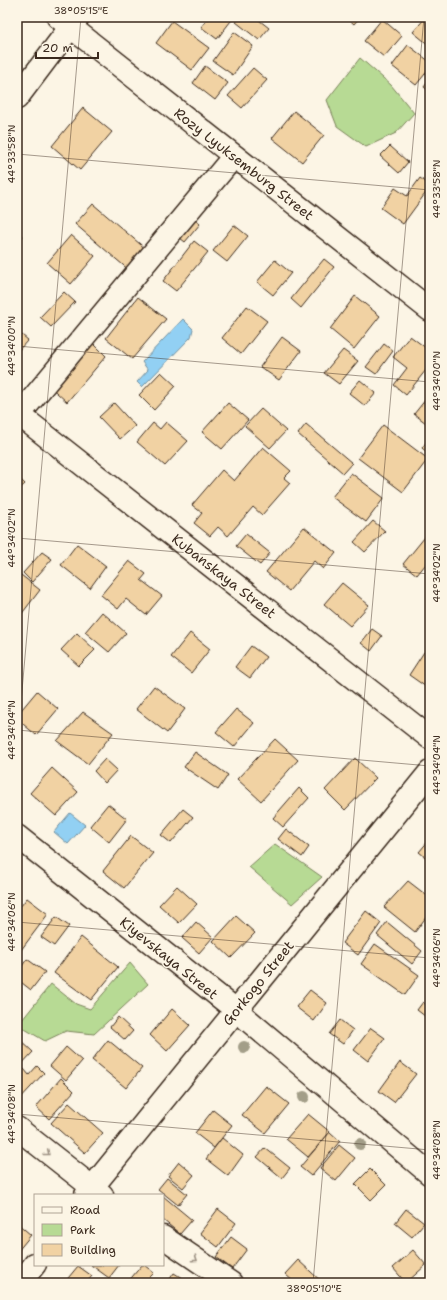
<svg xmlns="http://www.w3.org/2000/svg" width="447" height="1300" font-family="'Shantell Sans',sans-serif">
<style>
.green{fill:#b7da94;stroke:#798259}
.water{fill:#92d0f3;stroke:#6f8e9e}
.building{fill:#f1d2a3;stroke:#3b2a1e}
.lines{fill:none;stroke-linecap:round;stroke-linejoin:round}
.street-casing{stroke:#3b2a1e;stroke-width:25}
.secondary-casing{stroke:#3b2a1e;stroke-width:25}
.street{stroke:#fcf5e5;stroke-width:22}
.secondary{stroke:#fcf5e5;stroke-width:22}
.tree{fill:#a39e88}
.oneway{stroke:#9c9082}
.ticks{fill:none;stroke:#3b2a1e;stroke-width:1;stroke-opacity:0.45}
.labels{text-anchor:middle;stroke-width:3;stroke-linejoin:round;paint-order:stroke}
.street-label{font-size:14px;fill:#3b2a1e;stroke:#fcf5e5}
.neatline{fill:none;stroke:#3b2a1e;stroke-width:1.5}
.ticks-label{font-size:10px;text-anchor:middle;fill:#3b2a1e}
</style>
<rect width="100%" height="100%" fill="#fcf5e5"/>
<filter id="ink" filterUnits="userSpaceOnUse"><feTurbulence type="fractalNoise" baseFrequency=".025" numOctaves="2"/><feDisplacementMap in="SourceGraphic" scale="8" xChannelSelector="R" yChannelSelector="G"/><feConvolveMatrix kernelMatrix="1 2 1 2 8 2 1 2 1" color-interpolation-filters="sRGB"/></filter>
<g filter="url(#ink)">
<g class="green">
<path d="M 360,58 L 391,85 L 414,113 L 396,133 L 366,147 L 337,126 L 327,100 Z"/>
<path d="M 275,844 L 322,877 L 292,904 L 249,867 Z"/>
<path d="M 130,963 L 148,984 L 94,1034 L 66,1031 L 45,1041 L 18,1025 L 51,984 L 76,1004 L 90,1009 Z"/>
</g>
<g class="water">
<path d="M 183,319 L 193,329 L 191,337 L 142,387 L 137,382 L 148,370 L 142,362 Z"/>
<path d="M 70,813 L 85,825 L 68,844 L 54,832 Z"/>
</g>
<g class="building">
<path d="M 209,17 L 234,17 L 217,39 L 201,27 Z"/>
<path d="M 240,17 L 255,17 L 269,28 L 259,40 L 236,22 Z"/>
<path d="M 346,17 L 360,17 L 354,24 Z"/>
<path d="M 426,17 L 430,20 L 430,46 L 413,32 Z"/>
<path d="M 382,19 L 402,36 L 384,57 L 364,41 Z"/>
<path d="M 172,21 L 209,48 L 192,70 L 156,43 Z"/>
<path d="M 234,32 L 253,46 L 233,75 L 213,61 Z"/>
<path d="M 408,45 L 430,62 L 430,68 L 416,85 L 392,66 Z"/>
<path d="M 205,66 L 228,83 L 215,100 L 193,83 Z"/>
<path d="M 253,68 L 267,80 L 242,108 L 228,96 Z"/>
<path d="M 430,79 L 430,92 L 424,87 Z"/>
<path d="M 83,108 L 112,132 L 80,170 L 52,146 Z"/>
<path d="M 294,111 L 324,135 L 302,162 L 272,138 Z"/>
<path d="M 390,146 L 408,162 L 399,173 L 380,156 Z"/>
<path d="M 420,178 L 430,185 L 430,187 L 403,224 L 381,208 L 395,188 L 407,196 Z"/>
<path d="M 93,204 L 147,250 L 130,271 L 75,224 Z"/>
<path d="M 190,216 L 200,224 L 185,242 L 175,234 Z"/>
<path d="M 234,225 L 248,236 L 227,262 L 213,251 Z"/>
<path d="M 17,231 L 23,236 L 17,244 Z"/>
<path d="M 71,235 L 95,256 L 71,284 L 47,263 Z"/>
<path d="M 194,241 L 208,252 L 176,291 L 163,281 Z"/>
<path d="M 324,259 L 334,267 L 301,308 L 291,299 Z"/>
<path d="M 275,260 L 291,273 L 273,295 L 257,282 Z"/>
<path d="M 64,292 L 75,302 L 51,327 L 40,317 Z"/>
<path d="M 355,296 L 380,316 L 354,349 L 330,329 Z"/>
<path d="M 138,297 L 166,319 L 132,359 L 106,338 Z"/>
<path d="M 247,306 L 267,321 L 241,354 L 222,338 Z"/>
<path d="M 17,331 L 28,340 L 17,352 Z"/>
<path d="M 410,336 L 430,351 L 430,365 L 406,395 L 394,385 L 407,368 L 393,357 Z"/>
<path d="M 282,337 L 301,351 L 279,380 L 260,367 Z"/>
<path d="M 88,338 L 106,356 L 67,402 L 47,384 Z"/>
<path d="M 384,344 L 393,351 L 376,374 L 366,367 Z"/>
<path d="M 343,350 L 358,361 L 339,384 L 324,373 Z"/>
<path d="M 161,372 L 176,386 L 154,410 L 139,395 Z"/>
<path d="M 360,380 L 376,393 L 365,406 L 349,393 Z"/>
<path d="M 430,394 L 430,426 L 414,414 Z"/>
<path d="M 114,403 L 135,426 L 120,439 L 99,417 Z"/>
<path d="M 228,403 L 248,420 L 222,449 L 202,432 Z"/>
<path d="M 261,409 L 286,431 L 270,448 L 245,426 Z"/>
<path d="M 166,422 L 188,441 L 165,466 L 137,442 L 153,423 L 160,429 Z"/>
<path d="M 306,424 L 352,463 L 343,473 L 298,434 Z"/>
<path d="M 383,425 L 428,459 L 403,492 L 358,458 Z"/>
<path d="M 430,437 L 430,455 L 422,448 Z"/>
<path d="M 263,447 L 291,471 L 284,478 L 290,483 L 262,515 L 253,507 L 228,536 L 218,527 L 210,536 L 194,523 L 202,513 L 192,505 L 222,470 L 234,481 Z"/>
<path d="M 351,473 L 384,498 L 366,522 L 332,497 Z"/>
<path d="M 17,476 L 25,484 L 17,491 Z"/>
<path d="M 373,521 L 385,531 L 365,552 L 354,542 Z"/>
<path d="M 304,527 L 336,553 L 323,569 L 314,561 L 289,591 L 266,572 Z"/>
<path d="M 429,532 L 430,533 L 430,559 L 417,575 L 403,564 Z"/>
<path d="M 246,534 L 270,553 L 260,565 L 236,546 Z"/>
<path d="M 77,544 L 106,566 L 90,588 L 61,565 Z"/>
<path d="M 42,552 L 52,559 L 32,582 L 23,573 Z"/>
<path d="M 129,561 L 146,574 L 141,580 L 162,596 L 146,615 L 126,599 L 118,609 L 101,595 Z"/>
<path d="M 21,575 L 40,590 L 20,616 L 17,613 L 17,579 Z"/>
<path d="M 342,583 L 369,605 L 350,626 L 324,604 Z"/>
<path d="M 102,612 L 126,633 L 109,652 L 85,632 Z"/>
<path d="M 372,629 L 382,636 L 371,651 L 361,643 Z"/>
<path d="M 77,633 L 95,650 L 79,666 L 61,650 Z"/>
<path d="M 190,633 L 210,649 L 191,673 L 171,657 Z"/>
<path d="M 251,646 L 266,657 L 250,678 L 235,667 Z"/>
<path d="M 424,652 L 430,657 L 429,689 L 409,675 Z"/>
<path d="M 154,686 L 185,709 L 167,733 L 136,709 Z"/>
<path d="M 37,691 L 58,709 L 36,735 L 17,719 L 17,715 Z"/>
<path d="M 236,709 L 254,723 L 234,747 L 216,732 Z"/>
<path d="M 83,712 L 113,733 L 88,764 L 57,741 Z"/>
<path d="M 275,739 L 298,760 L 261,801 L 237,779 Z"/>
<path d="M 195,752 L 228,775 L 218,790 L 184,767 Z"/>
<path d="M 355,758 L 376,778 L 345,810 L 325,790 Z"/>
<path d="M 105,759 L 117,770 L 105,783 L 94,771 Z"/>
<path d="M 52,768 L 78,792 L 56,816 L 30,793 Z"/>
<path d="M 299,788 L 309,798 L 283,827 L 273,818 Z"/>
<path d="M 108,804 L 127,819 L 109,842 L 90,826 Z"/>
<path d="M 183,809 L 193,817 L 171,843 L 161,835 Z"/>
<path d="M 286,829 L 309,847 L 302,857 L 278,839 Z"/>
<path d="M 131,836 L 153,853 L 124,888 L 103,871 Z"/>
<path d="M 430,839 L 430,861 L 419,852 Z"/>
<path d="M 408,881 L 430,898 L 430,912 L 415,932 L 384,907 Z"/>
<path d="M 177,886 L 197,904 L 179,923 L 159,905 Z"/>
<path d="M 27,898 L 48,914 L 18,954 L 17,954 L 17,911 Z"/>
<path d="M 366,911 L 381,923 L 358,955 L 342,943 Z"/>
<path d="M 236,916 L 255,933 L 231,958 L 213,941 Z"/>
<path d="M 56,917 L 69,926 L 54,946 L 41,937 Z"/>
<path d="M 196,922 L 213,937 L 199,953 L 182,938 Z"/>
<path d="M 387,922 L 422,951 L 412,964 L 377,935 Z"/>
<path d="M 81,937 L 118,967 L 91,1000 L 54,973 Z"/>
<path d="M 375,944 L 419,975 L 405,995 L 361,964 Z"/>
<path d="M 27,959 L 45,972 L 31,990 L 17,979 L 17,973 Z"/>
<path d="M 310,990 L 327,1003 L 314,1021 L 296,1007 Z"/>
<path d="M 423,1002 L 430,1008 L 430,1020 L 417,1010 Z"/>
<path d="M 172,1009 L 190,1025 L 167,1051 L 150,1035 Z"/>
<path d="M 118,1017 L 133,1031 L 125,1040 L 110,1027 Z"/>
<path d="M 340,1020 L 353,1030 L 343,1044 L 329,1034 Z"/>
<path d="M 371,1028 L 385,1038 L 368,1061 L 354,1050 Z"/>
<path d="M 17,1037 L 33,1052 L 17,1069 Z"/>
<path d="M 108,1040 L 142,1068 L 126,1088 L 92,1060 Z"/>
<path d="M 66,1047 L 82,1061 L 66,1080 L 50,1066 Z"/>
<path d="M 400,1062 L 416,1074 L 394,1102 L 379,1091 Z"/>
<path d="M 37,1066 L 44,1073 L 17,1102 L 17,1076 L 24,1069 L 29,1075 Z"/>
<path d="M 61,1078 L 74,1091 L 49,1119 L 36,1107 Z"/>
<path d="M 266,1086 L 289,1104 L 265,1133 L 242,1115 Z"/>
<path d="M 69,1103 L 103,1133 L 85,1153 L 51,1123 Z"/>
<path d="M 213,1110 L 232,1125 L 214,1148 L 195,1133 Z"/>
<path d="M 308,1114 L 330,1132 L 308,1157 L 286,1139 Z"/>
<path d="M 330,1132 L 340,1141 L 311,1176 L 300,1167 Z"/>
<path d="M 222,1138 L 243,1155 L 228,1176 L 206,1159 Z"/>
<path d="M 339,1145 L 355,1158 L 336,1181 L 320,1168 Z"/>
<path d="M 265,1148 L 290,1168 L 282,1178 L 257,1157 Z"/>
<path d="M 179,1162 L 194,1175 L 183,1188 L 168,1176 Z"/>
<path d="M 370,1169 L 386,1185 L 371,1200 L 355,1184 Z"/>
<path d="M 167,1178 L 187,1194 L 178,1205 L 158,1189 Z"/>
<path d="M 163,1196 L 192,1220 L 180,1234 L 163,1220 Z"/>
<path d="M 218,1209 L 236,1223 L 218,1247 L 200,1233 Z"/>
<path d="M 406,1209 L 424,1223 L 412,1237 L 395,1223 Z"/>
<path d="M 17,1223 L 31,1235 L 17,1252 Z"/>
<path d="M 231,1237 L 247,1249 L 232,1269 L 216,1257 Z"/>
<path d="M 413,1250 L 426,1265 L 406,1283 L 393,1268 Z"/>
<path d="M 298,1260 L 323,1283 L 295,1283 L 285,1274 Z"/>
<path d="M 91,1265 L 119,1265 L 109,1278 Z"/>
<path d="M 142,1265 L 144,1265 L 154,1273 L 147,1280 L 151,1283 L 127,1283 Z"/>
<path d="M 78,1266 L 92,1276 L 86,1283 L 64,1283 Z"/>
<path d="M 174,1273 L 190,1283 L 167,1283 Z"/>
</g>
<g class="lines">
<defs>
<g id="street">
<path d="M 58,17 L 430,310"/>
<path d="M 17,413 L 430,738"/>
<path d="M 19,415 L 234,156"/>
<path d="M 17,836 L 236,1010 L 430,1174"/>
<path d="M 17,1128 L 102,1195"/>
<path d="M 86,1195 L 430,772"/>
<path d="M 163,1237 L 231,1283"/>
<path d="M 20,1283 L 35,1264"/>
</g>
<path id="secondary" d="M 17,98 L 78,17"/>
</defs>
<use href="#street" class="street-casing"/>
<use href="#secondary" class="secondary-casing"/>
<use href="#street" class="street"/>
<use href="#secondary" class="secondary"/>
</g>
<g class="tree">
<circle cx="244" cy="1047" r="6"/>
<circle cx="304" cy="1097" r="6"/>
<circle cx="360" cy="1144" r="6"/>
</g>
<defs><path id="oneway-chevron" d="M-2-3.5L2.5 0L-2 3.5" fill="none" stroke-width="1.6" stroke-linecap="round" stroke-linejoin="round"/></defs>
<g class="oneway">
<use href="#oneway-chevron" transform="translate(47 1153) rotate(39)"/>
<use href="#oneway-chevron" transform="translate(195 1259) rotate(34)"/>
</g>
</g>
<path class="ticks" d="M 17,154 L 430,190M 17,346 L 430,382M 17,538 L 430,574M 17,730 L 430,766M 17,748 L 81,17M 17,922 L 430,958M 17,1114 L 430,1150M 313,1283 L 424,17"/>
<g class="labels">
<g class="street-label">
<text transform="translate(244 164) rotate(38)" y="5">Rozy Lyuksemburg Street</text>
<text transform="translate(224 576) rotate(38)" y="5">Kubanskaya Street</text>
<text transform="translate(169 958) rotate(39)" y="5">Kiyevskaya Street</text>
<text transform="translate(258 983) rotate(-51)" y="5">Gorkogo Street</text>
</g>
</g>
<rect width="447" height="1300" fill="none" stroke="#fcf5e5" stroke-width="44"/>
<rect x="34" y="1194" width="130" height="72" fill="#fcf5e5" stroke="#afa495"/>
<rect x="42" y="1207" width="20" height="6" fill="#fcf5e5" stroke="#afa495"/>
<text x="70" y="1214" font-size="12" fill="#3b2a1e">Road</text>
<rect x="42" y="1224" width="20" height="12" fill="#b7da94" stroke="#afa495"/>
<text x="70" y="1234" font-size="12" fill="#3b2a1e">Park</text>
<rect x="42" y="1244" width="20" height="12" fill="#f1d2a3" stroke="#afa495"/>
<text x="70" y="1254" font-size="12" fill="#3b2a1e">Building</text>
<path d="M36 52v6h62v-6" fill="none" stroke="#3b2a1e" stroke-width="2"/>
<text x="42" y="52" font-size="12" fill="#3b2a1e" stroke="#fcf5e5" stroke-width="3" paint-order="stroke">20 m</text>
<rect x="22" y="22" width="403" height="1256" class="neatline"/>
<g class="ticks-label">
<text x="81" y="14">38°05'15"E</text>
<text transform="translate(11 154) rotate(-90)" y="4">44°33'58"N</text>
<text transform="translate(436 189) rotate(-90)" y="4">44°33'58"N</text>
<text transform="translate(11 346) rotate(-90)" y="4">44°34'00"N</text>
<text transform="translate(436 381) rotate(-90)" y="4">44°34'00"N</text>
<text transform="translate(11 538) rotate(-90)" y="4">44°34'02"N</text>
<text transform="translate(436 573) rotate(-90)" y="4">44°34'02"N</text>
<text transform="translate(11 730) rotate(-90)" y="4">44°34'04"N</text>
<text transform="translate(436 765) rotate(-90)" y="4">44°34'04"N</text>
<text transform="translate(11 922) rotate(-90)" y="4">44°34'06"N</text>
<text transform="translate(436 958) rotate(-90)" y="4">44°34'06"N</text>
<text transform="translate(11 1114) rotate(-90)" y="4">44°34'08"N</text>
<text transform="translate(436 1150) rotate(-90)" y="4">44°34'08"N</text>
<text x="314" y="1292">38°05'10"E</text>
</g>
</svg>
